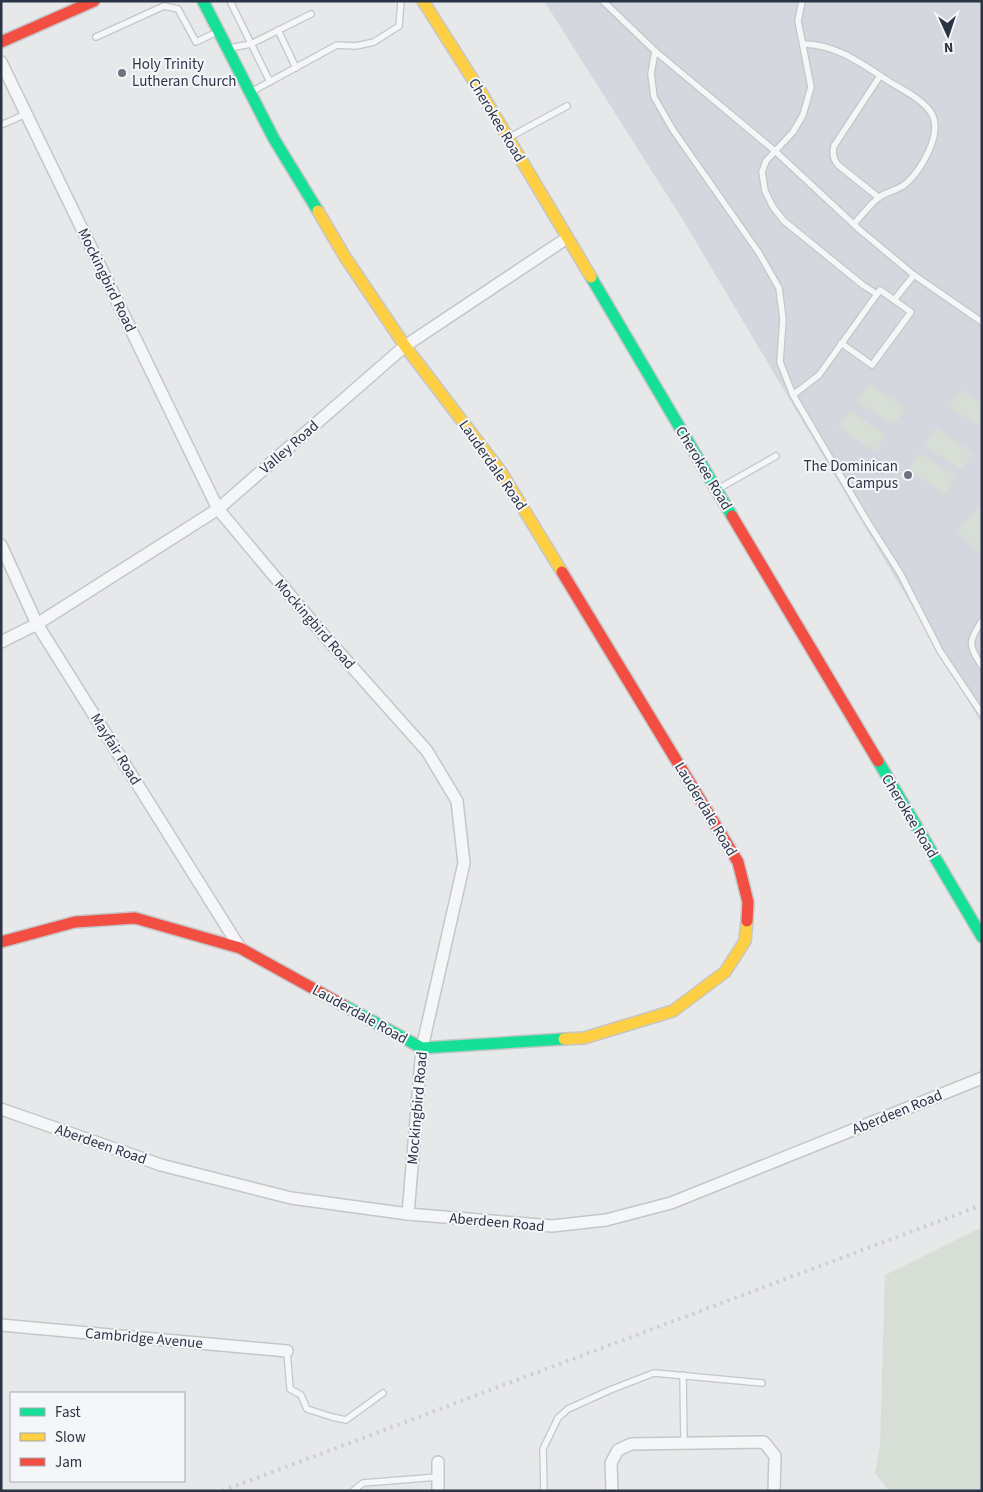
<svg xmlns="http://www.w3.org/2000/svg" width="983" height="1492" font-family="'Source Sans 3',sans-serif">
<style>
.built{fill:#d4d7dd}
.green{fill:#d6ded6}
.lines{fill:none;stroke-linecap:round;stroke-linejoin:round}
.lane-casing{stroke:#c4c6c8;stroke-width:8}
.street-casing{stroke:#c4c6c8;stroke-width:14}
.fast-casing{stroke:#c4c6c8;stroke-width:14}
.slow-casing{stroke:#c4c6c8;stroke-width:14}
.jam-casing{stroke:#c4c6c8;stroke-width:14}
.lane{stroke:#f5f6f7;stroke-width:5.5}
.street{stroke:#f5f6f7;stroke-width:11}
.fast{stroke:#16e098;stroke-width:11}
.slow{stroke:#ffcf43;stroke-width:11}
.jam{stroke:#f24e42;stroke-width:11}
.rail{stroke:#cecfd2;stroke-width:4;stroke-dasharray:2.5 5;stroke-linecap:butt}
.poi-dot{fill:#6c737f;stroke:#f4f6f9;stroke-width:2}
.labels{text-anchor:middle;stroke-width:4;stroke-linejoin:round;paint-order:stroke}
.poi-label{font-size:15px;fill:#2b3445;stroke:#f4f6f9;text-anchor:start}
.street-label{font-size:15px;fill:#2b3445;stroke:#f4f6f9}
</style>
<rect width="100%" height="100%" fill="#e6e8ea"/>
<path class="built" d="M 544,1 L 982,1 L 982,724 L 686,225 Z"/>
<g class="green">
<path d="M 869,384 L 906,408 L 894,425 L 857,401 Z"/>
<path d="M 961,390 L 982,404 L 982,428 L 950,407 Z"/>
<path d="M 850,410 L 886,435 L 875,452 L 838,427 Z"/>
<path d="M 936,428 L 973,453 L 961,469 L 924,445 Z"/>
<path d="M 919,453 L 956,477 L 945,494 L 908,470 Z"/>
<path d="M 982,505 L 982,556 L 956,531 Z"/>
<path d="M 982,1227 L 982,1491 L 889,1491 L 875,1473 L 880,1446 L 885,1275 Z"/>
</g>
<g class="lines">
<defs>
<g id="lane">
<path d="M 230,1 L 270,82"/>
<path d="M 603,1 L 655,51 L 775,151 L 861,231 L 914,275 L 982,322"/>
<path d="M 802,1 L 798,21 L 811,87 L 803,115 L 793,132 L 766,161 L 762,172 L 765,191 L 773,207 L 784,221 L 864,286 L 877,294"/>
<path d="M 278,30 L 296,68"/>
<path d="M 96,37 L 164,6 L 178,9 L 196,42 L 217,32"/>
<path d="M 804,44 C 838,45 862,64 890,82 C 903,90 920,98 930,111 C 945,131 921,172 904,185 C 896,191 884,192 877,199 C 869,206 861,216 854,224"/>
<path d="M 230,48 L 251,44 L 311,14"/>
<path d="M 655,51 L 651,74 L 654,97 L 673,130 L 759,253 L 779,288 L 783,319 L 780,362 L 793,395 L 867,521 L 900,573 L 940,651 L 982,714"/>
<path d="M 251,92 L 337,45 L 356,46 L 374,42 L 399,26 L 401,1"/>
<path d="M 1,125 L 26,114"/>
<path d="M 510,137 L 567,106"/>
<path d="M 878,197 L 838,165 C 833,159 832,153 834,146 L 880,76"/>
<path d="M 894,300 L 914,275"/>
<path d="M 793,395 L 819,375 L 880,290 L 911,312 L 872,365 L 841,343"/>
<path d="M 718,489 L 776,456"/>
<path d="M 982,621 C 968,641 968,646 982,666"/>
<path d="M 287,1351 L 290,1389 L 301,1395 L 307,1409 L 332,1417 L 346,1420 L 383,1393"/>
<path d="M 683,1375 L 684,1443"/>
<path d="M 353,1491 L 363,1483 L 438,1477"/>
<path d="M 544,1491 L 543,1449 L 558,1418 L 568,1409 L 610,1390 L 654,1373 L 762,1383"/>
</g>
<g id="street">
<path d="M 1,62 L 218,509 L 321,632 L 427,751 L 457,801 L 464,863 L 422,1048 L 408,1214"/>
<path d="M 1,545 L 37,624 L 240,948"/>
<path d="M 1,642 L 37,624 L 218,509 L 405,346 L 567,238"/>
<path d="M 1,1109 L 161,1165 L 291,1198 L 408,1214 L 552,1226 L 606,1220 L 671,1203 L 982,1078"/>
<path d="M 1,1325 L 287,1351"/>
<path d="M 438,1462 L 438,1491"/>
<path d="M 612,1491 L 611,1463 L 618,1450 L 631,1444 L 764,1442 L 775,1456 L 774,1491"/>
</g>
<g id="fast">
<path d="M 203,1 L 274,139 L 318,211"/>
<path d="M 591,277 L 732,516"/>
<path d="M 878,761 L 982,937"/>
<path d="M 343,1005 L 422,1048 L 564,1039"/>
</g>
<g id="slow">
<path d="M 423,1 L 482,94 L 591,277"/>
<path d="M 318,211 L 345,257 L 405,346 L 501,472 L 562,572"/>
<path d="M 564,1039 L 584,1038 L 673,1011 L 725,972 L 745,941 L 747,921"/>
</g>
<g id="jam">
<path d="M 1,42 L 94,1"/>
<path d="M 732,516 L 878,761"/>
<path d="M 562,572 L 738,862 L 748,902 L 747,921"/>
<path d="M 1,942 L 75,922 L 135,918 L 240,948 L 343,1005"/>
</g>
</defs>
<use href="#lane" class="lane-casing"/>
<use href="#street" class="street-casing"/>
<use href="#fast" class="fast-casing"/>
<use href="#slow" class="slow-casing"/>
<use href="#jam" class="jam-casing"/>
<use href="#lane" class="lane"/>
<use href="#street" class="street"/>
<use href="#fast" class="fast"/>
<use href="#slow" class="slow"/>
<use href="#jam" class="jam"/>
<path class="rail" d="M 222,1491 L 982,1205"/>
</g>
<g class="poi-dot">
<circle cx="122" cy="73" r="5"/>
<circle cx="908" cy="475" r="5"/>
</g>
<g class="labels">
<g class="poi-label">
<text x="132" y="69">Holy Trinity<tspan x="132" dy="17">Lutheran Church</tspan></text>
<text x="898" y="471" text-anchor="end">The Dominican<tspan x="898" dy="17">Campus</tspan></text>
</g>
<g class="street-label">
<text transform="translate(497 120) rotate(59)" y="5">Cherokee Road</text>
<text transform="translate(107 280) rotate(64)" y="5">Mockingbird Road</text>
<text transform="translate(289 447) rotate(-41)" y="5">Valley Road</text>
<text transform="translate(493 465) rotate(55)" y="5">Lauderdale Road</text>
<text transform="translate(704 468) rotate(59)" y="5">Cherokee Road</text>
<text transform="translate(315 624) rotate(49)" y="5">Mockingbird Road</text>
<text transform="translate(116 749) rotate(58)" y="5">Mayfair Road</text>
<text transform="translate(706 809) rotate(59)" y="5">Lauderdale Road</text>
<text transform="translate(910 816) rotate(59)" y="5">Cherokee Road</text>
<text transform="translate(360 1014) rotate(29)" y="5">Lauderdale Road</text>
<text transform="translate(417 1108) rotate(-85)" y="5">Mockingbird Road</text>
<text transform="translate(897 1112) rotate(-22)" y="5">Aberdeen Road</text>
<text transform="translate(101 1144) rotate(19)" y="5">Aberdeen Road</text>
<text transform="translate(497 1222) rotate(5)" y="5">Aberdeen Road</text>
<text transform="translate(144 1338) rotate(5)" y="5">Cambridge Avenue</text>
</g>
</g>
<rect width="983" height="1492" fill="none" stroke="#2b3445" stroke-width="5"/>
<rect x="10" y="1392" width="175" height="90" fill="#f4f6f9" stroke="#a4a8b1"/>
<rect x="20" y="1408" width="25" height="8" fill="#16e098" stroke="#a4a8b1"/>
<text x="55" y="1417" font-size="15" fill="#2b3445">Fast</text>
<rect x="20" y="1433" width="25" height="8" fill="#ffcf43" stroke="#a4a8b1"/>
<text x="55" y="1442" font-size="15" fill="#2b3445">Slow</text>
<rect x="20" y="1458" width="25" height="8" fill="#f24e42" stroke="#a4a8b1"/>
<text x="55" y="1467" font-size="15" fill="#2b3445">Jam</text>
<g transform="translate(948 35) rotate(177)" stroke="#f4f6f9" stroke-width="4" paint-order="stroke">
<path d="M0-4L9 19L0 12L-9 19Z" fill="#2b3445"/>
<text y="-8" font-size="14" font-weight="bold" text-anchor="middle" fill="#2b3445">N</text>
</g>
</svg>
